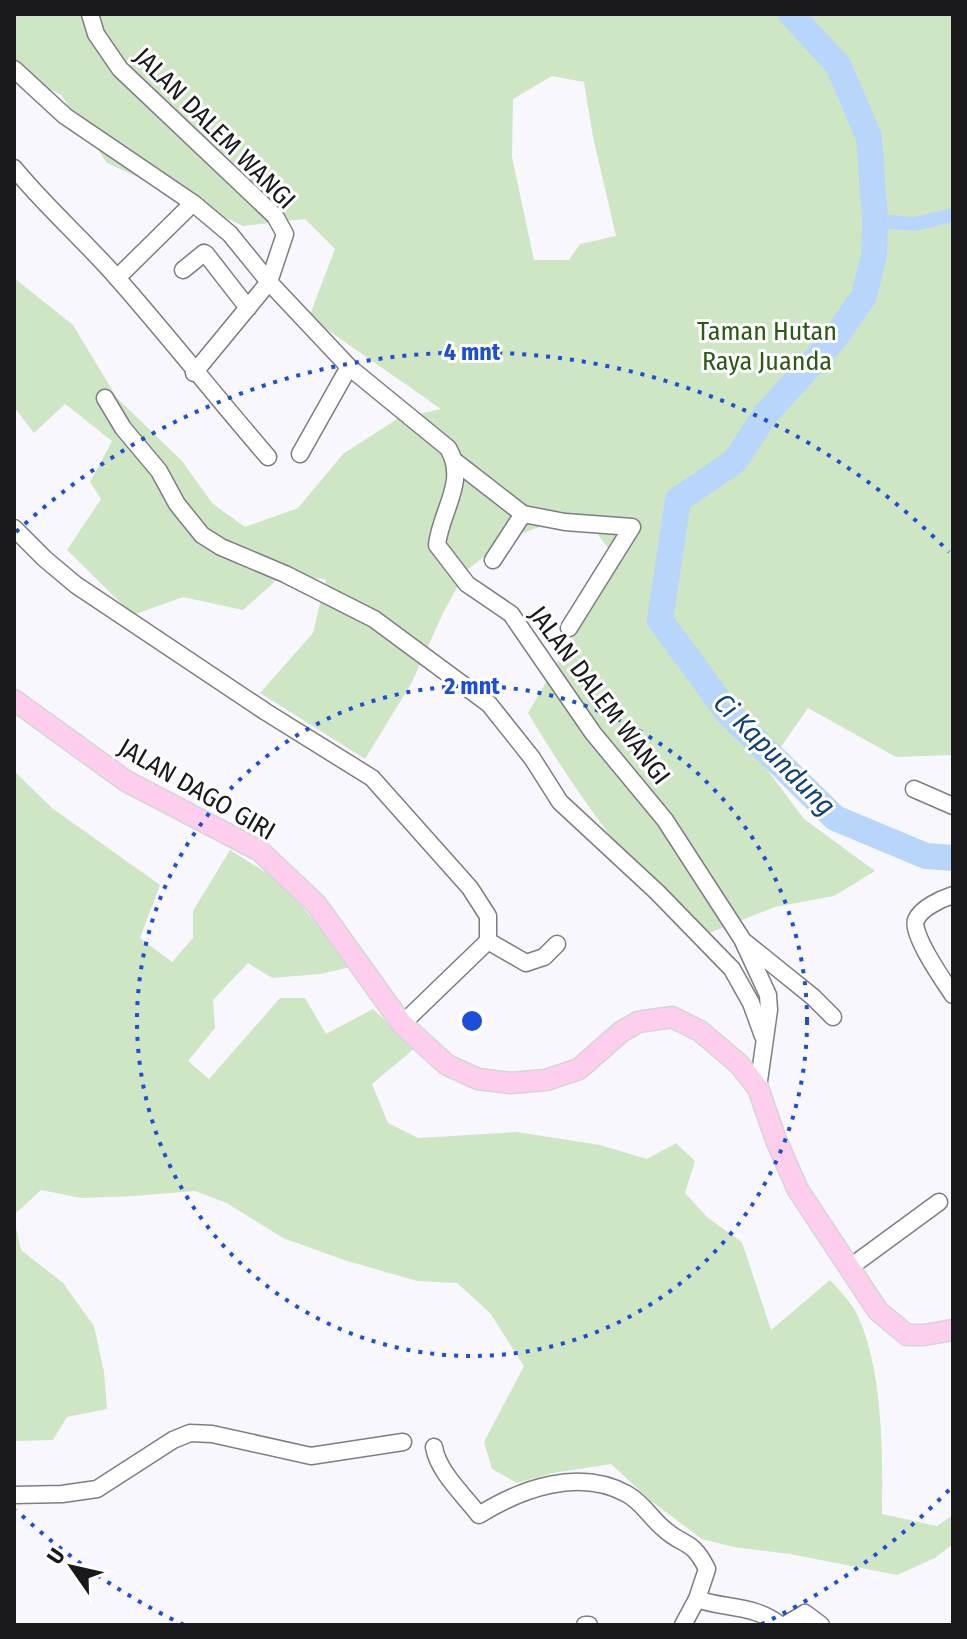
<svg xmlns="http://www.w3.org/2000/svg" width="967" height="1639" font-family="'Fira Sans Condensed',sans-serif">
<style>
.green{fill:#cee6c4;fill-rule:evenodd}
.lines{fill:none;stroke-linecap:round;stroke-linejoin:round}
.canal{stroke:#b8d6fb;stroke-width:14}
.river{stroke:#b8d6fb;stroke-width:26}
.minor-casing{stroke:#7d7d84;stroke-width:19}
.major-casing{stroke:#d6d5d6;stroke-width:23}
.minor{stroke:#fff;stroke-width:16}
.major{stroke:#feceef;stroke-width:20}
.ring{fill:none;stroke:#1d4ed8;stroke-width:4;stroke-dasharray:4 8}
.labels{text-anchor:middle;stroke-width:6;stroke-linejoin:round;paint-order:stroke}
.street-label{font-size:26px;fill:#19181b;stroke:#fff}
.park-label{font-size:26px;fill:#2e5816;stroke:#fff}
.water-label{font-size:28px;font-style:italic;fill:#0f4278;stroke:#fff}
.centre{fill:#1d4ed8;stroke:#fff;stroke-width:4}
.ring-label{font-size:24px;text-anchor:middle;font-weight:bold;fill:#1d4ed8;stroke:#fff;stroke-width:6;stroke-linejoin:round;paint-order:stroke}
</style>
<rect width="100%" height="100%" fill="#f8f7fe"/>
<g class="green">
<path d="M 14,14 L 953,14 L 953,755 L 896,757 L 808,708 L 783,744 L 763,764 L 804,819 L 875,871 L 834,896 L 775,907 L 694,939 C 632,868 576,794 528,713 L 617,560 L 593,528 L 555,521 L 507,539 L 467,570 L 444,611 L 411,684 L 365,759 L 260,693 L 313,633 L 326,579 L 281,576 L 243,610 L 183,597 L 133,615 L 67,550 L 101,499 L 90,482 L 112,441 L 65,404 L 34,433 L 14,407 L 14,278 L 73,325 L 117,398 L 182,461 L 213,504 L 245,527 L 298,508 L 343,454 L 397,419 L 441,409 L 309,317 L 335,249 L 305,219 L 243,226 L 107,163 L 61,95 L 14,72 ZM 552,76 L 584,82 L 593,137 L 616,236 L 580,244 L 569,260 L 534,260 L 512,157 L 513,99 Z"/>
<path d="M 14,771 L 52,808 L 160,885 L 140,938 L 172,962 L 193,938 L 193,911 L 230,850 L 284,884 L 351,967 L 320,974 L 272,978 L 248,963 L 213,1000 L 215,1028 L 188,1061 L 209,1079 L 280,998 L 305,998 L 326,1034 L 373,1009 L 415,1048 L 372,1084 L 388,1123 L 418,1138 L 517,1132 L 600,1145 L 647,1159 L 676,1143 L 695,1161 L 685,1193 L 708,1218 L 742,1242 L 771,1330 L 830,1280 C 839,1290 851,1302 857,1314 C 883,1370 883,1452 882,1514 L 937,1526 L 953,1515 L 953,1544 L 935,1558 L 897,1575 L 790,1554 L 734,1547 L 702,1539 L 651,1501 L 611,1464 L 553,1473 L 517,1483 L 492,1469 L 484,1442 L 524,1366 L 490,1313 L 457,1283 L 417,1281 L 344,1260 L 283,1238 L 227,1203 L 195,1191 L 134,1196 L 81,1198 L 41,1190 L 14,1215 Z"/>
<path d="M 14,1218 L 21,1250 L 63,1283 L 94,1326 L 104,1372 L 107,1409 L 67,1417 L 53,1440 L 14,1441 Z"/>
</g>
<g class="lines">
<path class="canal" d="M 875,221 L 915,224 L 953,215"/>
<path class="river" d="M 791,14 L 838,65 L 869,137 L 875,221 L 874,255 L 864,296 L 834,339 L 765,415 L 735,461 L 678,500 L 660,620 L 728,713 L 835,818 L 926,856 L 953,858"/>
<defs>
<g id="minor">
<path d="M 90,14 L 96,34 L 120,69 L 275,216 L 285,234 L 269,282 L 349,367 L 448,448 C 468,481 441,510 437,545 L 467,584 L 511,614 L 593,733 L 665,820 L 742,939 L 768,995 L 769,1010 L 758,1088"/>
<path d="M 14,69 L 65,116 L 193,203"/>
<path d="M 14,168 C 46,207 85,241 118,279 C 169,337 217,398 268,457"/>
<path d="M 183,270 L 204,253 L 206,254 L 248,308"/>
<path d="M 117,278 L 193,203 L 230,234 L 269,282 L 194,373"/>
<path d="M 105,398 L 123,428 L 159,471 L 177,504 L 202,535 L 221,547 L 285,574 L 374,619 L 489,704 L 532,758 L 560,802 L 657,892 L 732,969 L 751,1003 L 763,1036"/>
<path d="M 300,454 L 349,367"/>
<path d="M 456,462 L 523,514 L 565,522 L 632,527 L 569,628"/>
<path d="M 14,528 L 45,559 L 76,585 L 266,712 L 372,778 L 470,888 L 488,916 L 488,941 L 402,1024"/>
<path d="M 493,560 L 523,514"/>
<path d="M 914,789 L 953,806"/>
<path d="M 953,895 C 941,899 921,908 916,920 C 910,933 945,983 953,995"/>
<path d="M 488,941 L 526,963 L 544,957 L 557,944"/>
<path d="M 746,943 L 813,997 L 833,1017"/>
<path d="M 849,1268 L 939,1202"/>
<path d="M 434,1447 C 438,1472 464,1495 479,1515 C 522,1488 579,1468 627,1494 C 643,1503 650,1517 663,1528 C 683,1547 692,1538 707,1569 L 697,1599"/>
<path d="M 14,1495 L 62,1494 L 97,1489 L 173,1440 L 190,1433 L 212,1434 L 311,1456 L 403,1442"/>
<path d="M 585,1625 L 589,1625"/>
<path d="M 683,1625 L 697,1599 C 725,1609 756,1605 780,1625"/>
<path d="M 785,1625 L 805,1613 L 821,1625"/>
</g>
<path id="major" d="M 14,700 L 126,781 L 260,851 L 316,904 L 402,1024 L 447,1065 L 478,1079 L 511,1083 L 546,1080 L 579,1069 L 621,1032 L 638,1022 L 672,1017 L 700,1031 L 739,1064 L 758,1088 L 776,1140 L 798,1190 L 878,1311 L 907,1335 L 924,1335 L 953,1330"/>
</defs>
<use href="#minor" class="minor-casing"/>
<use href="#major" class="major-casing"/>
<use href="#minor" class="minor"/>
<use href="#major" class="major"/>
</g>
<g class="ring">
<circle cx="472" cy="1021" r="335"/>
<path d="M949 1490A669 669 0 0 1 760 1625M184 1625A669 669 0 0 1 16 1510M16 532A669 669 0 0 1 949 552"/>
</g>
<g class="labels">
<g class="street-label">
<text transform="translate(215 128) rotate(45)" y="9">JALAN DALEM WANGI</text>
<text transform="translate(600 695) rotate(53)" y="9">JALAN DALEM WANGI</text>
<text transform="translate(197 789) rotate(30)" y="9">JALAN DAGO GIRI</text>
</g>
<g class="park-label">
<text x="767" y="340">Taman Hutan<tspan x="767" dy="30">Raya Juanda</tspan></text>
</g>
<g class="water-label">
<text transform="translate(775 754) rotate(45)" y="10">Ci Kapundung</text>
</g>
</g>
<circle cx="472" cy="1021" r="12" class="centre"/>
<g class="ring-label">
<text x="472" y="360">4 mnt</text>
<text x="472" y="694">2 mnt</text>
</g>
<rect width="967" height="1639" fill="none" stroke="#19181b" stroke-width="32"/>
<g transform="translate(72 1567) rotate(304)" stroke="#ffffff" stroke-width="6" paint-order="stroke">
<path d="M0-6L14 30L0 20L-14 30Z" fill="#19181b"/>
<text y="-12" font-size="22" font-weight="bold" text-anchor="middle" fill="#19181b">U</text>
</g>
</svg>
